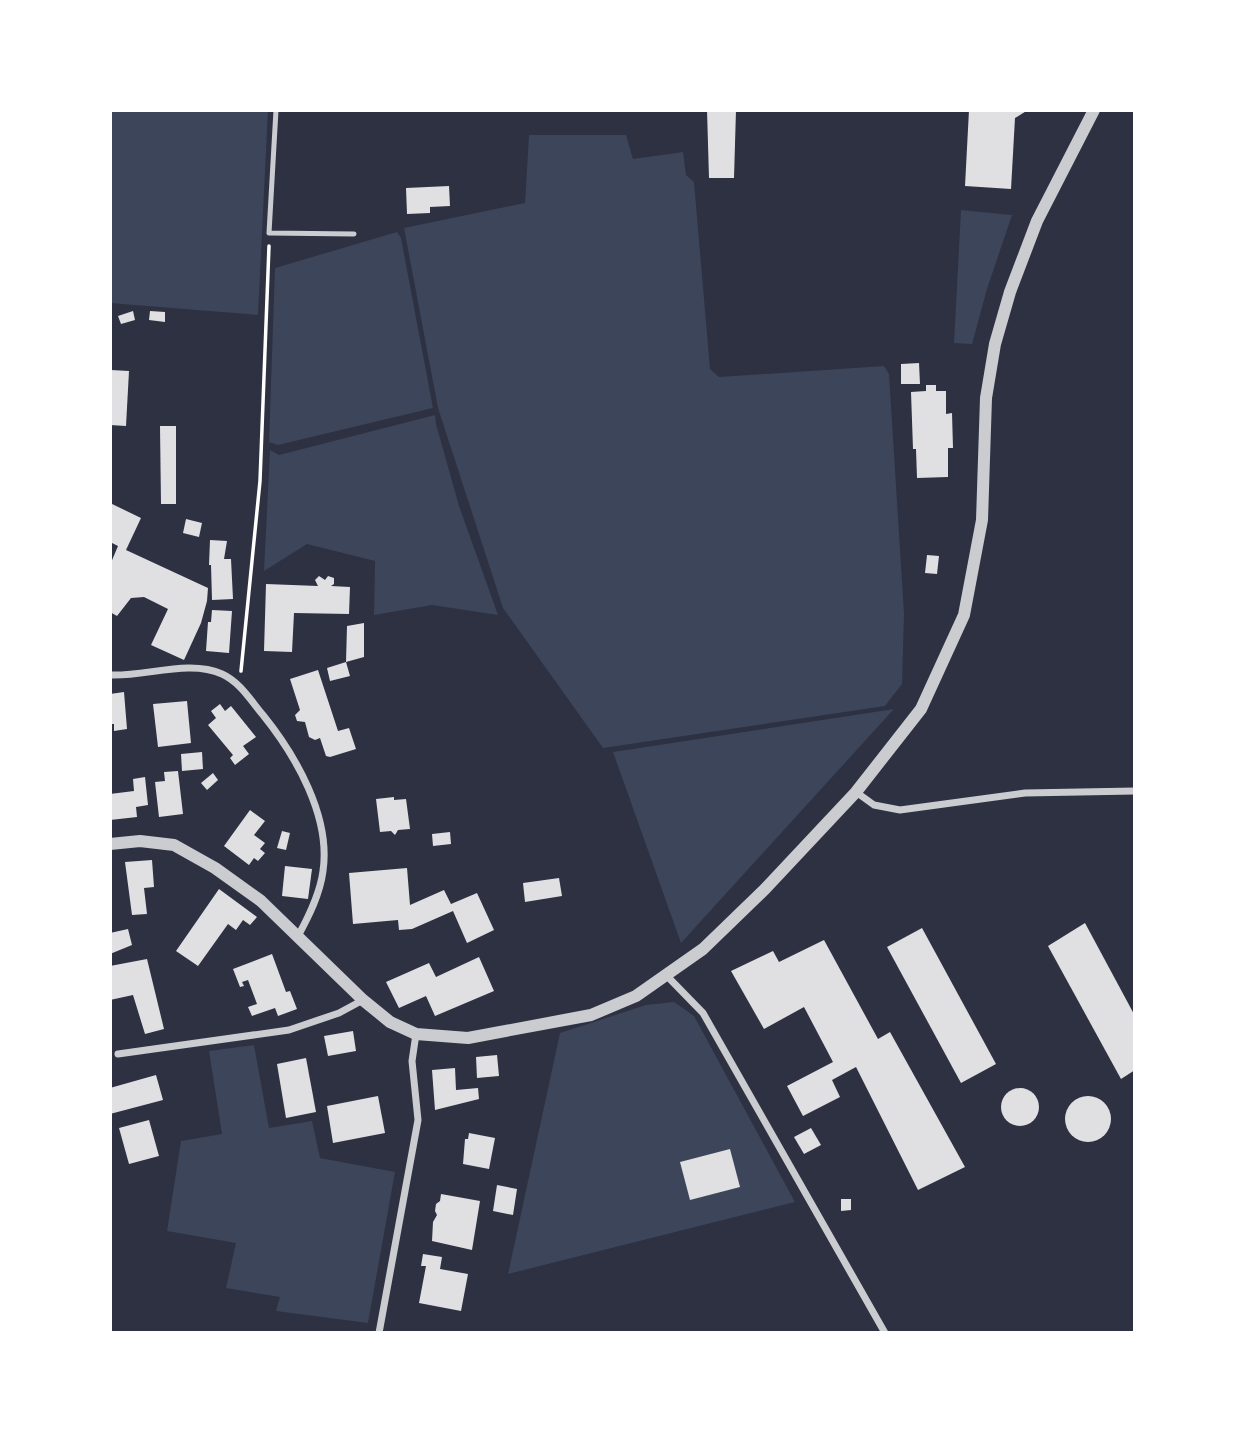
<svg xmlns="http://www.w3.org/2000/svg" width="1245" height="1443" font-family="'Open Sans',sans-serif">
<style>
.green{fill:#3c4559}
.building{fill:#e0e0e3}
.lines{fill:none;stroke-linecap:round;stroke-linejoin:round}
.path{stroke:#fff;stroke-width:3.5}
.service{stroke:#caccd0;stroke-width:5}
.minor{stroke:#caccd0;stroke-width:7}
.tertiary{stroke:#caccd0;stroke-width:12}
</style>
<rect width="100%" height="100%" fill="#2d3142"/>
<g class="green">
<path d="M 110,110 L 268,110 L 258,315 L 110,303 Z"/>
<path d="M 529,135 L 626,135 L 633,159 L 683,152 L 686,175 L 694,182 L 710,369 L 719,377 L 884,366 L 889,374 L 904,614 L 902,684 L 885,706 L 603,748 L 503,608 L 438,408 L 404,228 L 525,203 Z"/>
<path d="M 961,210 L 1012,215 L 987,289 L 972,344 L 954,343 Z"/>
<path d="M 397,232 L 401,238 L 433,408 L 278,445 L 269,442 L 275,268 Z"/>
<path d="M 435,415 L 436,424 L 459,506 L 498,615 L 432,605 L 374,615 L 375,561 L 307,544 L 264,571 L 270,450 L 279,455 Z"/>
<path d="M 894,709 L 681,943 L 613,752 Z"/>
<path d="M 674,1002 L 694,1016 L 795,1202 L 508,1274 L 560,1033 L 646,1005 Z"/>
<path d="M 254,1045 L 269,1128 L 312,1121 L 320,1158 L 395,1172 L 368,1323 L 276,1311 L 280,1297 L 226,1288 L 236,1243 L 167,1231 L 181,1141 L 222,1134 L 209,1051 Z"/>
</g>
<g class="building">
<path d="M 707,110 L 736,110 L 734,178 L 709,178 Z"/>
<path d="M 969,110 L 1028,110 L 1015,118 L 1011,189 L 965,186 Z"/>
<path d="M 449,186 L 450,206 L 430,207 L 430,213 L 407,214 L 406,188 Z"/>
<path d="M 133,311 L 135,320 L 121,324 L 118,316 Z"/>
<path d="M 150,311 L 165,312 L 165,322 L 149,320 Z"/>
<path d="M 919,363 L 920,384 L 901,384 L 901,364 Z"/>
<path d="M 111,370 L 129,371 L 126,426 L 110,425 Z"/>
<path d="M 926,385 L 936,385 L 936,391 L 946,391 L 946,414 L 952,413 L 953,448 L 948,448 L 948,477 L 917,478 L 916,449 L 913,449 L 911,392 L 926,391 Z"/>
<path d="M 160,426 L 176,426 L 176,504 L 161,504 Z"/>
<path d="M 110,503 L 141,518 L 126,550 L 208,588 L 207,601 L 201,623 L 184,660 L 151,645 L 168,609 L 144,597 L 131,598 L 117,616 L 110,612 L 110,565 L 118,546 L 110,542 Z"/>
<path d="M 186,519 L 202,523 L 199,537 L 183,533 Z"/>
<path d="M 210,540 L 227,541 L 224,559 L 231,559 L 233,599 L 212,600 L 211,565 L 209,565 Z"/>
<path d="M 927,555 L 939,556 L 937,574 L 925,573 Z"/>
<path d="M 319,576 L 325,580 L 328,576 L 334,578 L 334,584 L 331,586 L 350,587 L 349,614 L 294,613 L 292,652 L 264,651 L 266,584 L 318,586 L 315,580 Z"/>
<path d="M 212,610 L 232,611 L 229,653 L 206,651 L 208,622 L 211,622 Z"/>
<path d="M 364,623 L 364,657 L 346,662 L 347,626 Z"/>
<path d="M 346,662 L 350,676 L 330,681 L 327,668 Z"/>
<path d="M 318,670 L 338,731 L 349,728 L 356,749 L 330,757 L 326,756 L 320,738 L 315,740 L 309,737 L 305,722 L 297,721 L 295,715 L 300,710 L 290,679 Z"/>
<path d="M 124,692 L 127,729 L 114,731 L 114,724 L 110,724 L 110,694 Z"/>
<path d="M 187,701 L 191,743 L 158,747 L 153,704 Z"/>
<path d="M 220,704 L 225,711 L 231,706 L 256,737 L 243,746 L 249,754 L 235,765 L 230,758 L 233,755 L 208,725 L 216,718 L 211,711 Z"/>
<path d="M 202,752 L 203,769 L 182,771 L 181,754 Z"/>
<path d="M 178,771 L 183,814 L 159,817 L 155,782 L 165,781 L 164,772 Z"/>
<path d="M 213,773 L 218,780 L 207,790 L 201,783 Z"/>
<path d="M 145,777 L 148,805 L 136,807 L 137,817 L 110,820 L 110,794 L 134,791 L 133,779 Z"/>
<path d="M 394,797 L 394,800 L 406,799 L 410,829 L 398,830 L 395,835 L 391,831 L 380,832 L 376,799 Z"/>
<path d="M 250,810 L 265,821 L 254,835 L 265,843 L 260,849 L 265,853 L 258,861 L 254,858 L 249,865 L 224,846 Z"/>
<path d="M 282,831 L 290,833 L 286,850 L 277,848 Z"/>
<path d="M 450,832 L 451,844 L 433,846 L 432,834 Z"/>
<path d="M 152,860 L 154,887 L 144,888 L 147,914 L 132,915 L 125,862 Z"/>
<path d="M 285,866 L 312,869 L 308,899 L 282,896 Z"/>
<path d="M 407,868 L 410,905 L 444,890 L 451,904 L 477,893 L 494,930 L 467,943 L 453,911 L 412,929 L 399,930 L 398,920 L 353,924 L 349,873 Z"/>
<path d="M 559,878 L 562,896 L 525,902 L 523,883 Z"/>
<path d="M 219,889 L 257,917 L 250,925 L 243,920 L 236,930 L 228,924 L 198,966 L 176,951 Z"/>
<path d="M 1085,923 L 1135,1016 L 1135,1070 L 1121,1079 L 1048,946 Z"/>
<path d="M 922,928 L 996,1064 L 961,1083 L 887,947 Z"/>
<path d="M 128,929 L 132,945 L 110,954 L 110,933 Z"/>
<path d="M 824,940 L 878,1039 L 890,1032 L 965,1167 L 918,1190 L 856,1067 L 832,1080 L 840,1097 L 803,1116 L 787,1086 L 833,1062 L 804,1007 L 764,1029 L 731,971 L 773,951 L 779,962 Z"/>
<path d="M 272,954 L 286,992 L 290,991 L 297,1009 L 278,1016 L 275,1008 L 252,1016 L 248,1007 L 257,1004 L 248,980 L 242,982 L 244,986 L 240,987 L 233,969 Z"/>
<path d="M 479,957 L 494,991 L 435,1016 L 426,996 L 399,1008 L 386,982 L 429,963 L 436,977 Z"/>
<path d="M 147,959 L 164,1029 L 145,1034 L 133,995 L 110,1000 L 110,966 Z"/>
<path d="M 353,1031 L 356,1051 L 328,1056 L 324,1036 Z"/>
<path d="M 497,1055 L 499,1076 L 477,1078 L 476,1057 Z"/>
<path d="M 306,1058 L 316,1112 L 286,1118 L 277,1064 Z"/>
<path d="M 455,1068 L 456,1090 L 478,1088 L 479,1099 L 435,1110 L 432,1070 Z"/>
<path d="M 156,1075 L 163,1100 L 110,1114 L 110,1088 Z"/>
<circle cx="1020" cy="1107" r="19"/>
<circle cx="1088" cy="1119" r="23"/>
<path d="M 378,1096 L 385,1133 L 333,1143 L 327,1106 Z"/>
<path d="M 149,1120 L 159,1156 L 129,1164 L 119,1128 Z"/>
<path d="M 811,1128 L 821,1145 L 804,1154 L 794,1137 Z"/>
<path d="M 469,1133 L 495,1138 L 489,1169 L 463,1164 L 465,1139 L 468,1139 Z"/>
<path d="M 730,1149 L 740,1187 L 690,1200 L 680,1162 Z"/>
<path d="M 497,1185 L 517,1189 L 513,1215 L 493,1211 Z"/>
<path d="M 441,1194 L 480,1201 L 472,1250 L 432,1241 L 433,1222 L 437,1215 L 435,1211 L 436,1204 L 440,1201 Z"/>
<path d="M 841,1199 L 851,1199 L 851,1210 L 841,1211 Z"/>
<path d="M 423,1254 L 442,1257 L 440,1269 L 468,1274 L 461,1311 L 419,1303 L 426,1266 L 421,1266 Z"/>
</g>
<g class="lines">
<path class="path" d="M 241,671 L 260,481 L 269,246"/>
<path class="service" d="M 276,110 L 269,233 L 354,234"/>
<g class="minor">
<path d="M 110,675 C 145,677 189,659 222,674 C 240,682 251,701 263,715 C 296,756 331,817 323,871 C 320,894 309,916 298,936"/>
<path d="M 856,792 L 874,805 L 900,810 L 1025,793 L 1135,791"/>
<path d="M 667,976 L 703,1013 L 885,1333"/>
<path d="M 118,1054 L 289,1030 L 339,1013 L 363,1000"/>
<path d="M 379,1333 L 418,1120 L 412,1061 L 416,1034"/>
</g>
<path class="tertiary" d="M 110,844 L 140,841 L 174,845 L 215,868 L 261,901 L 363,1000 L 390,1022 L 416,1034 L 468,1038 L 591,1015 L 636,996 L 703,949 L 765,889 L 856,792 L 921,709 L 964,615 L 982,520 L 986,398 L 995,344 L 1010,292 L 1037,221 L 1094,110"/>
</g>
<rect width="1245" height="1443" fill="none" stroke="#ffffff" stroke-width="224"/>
</svg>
